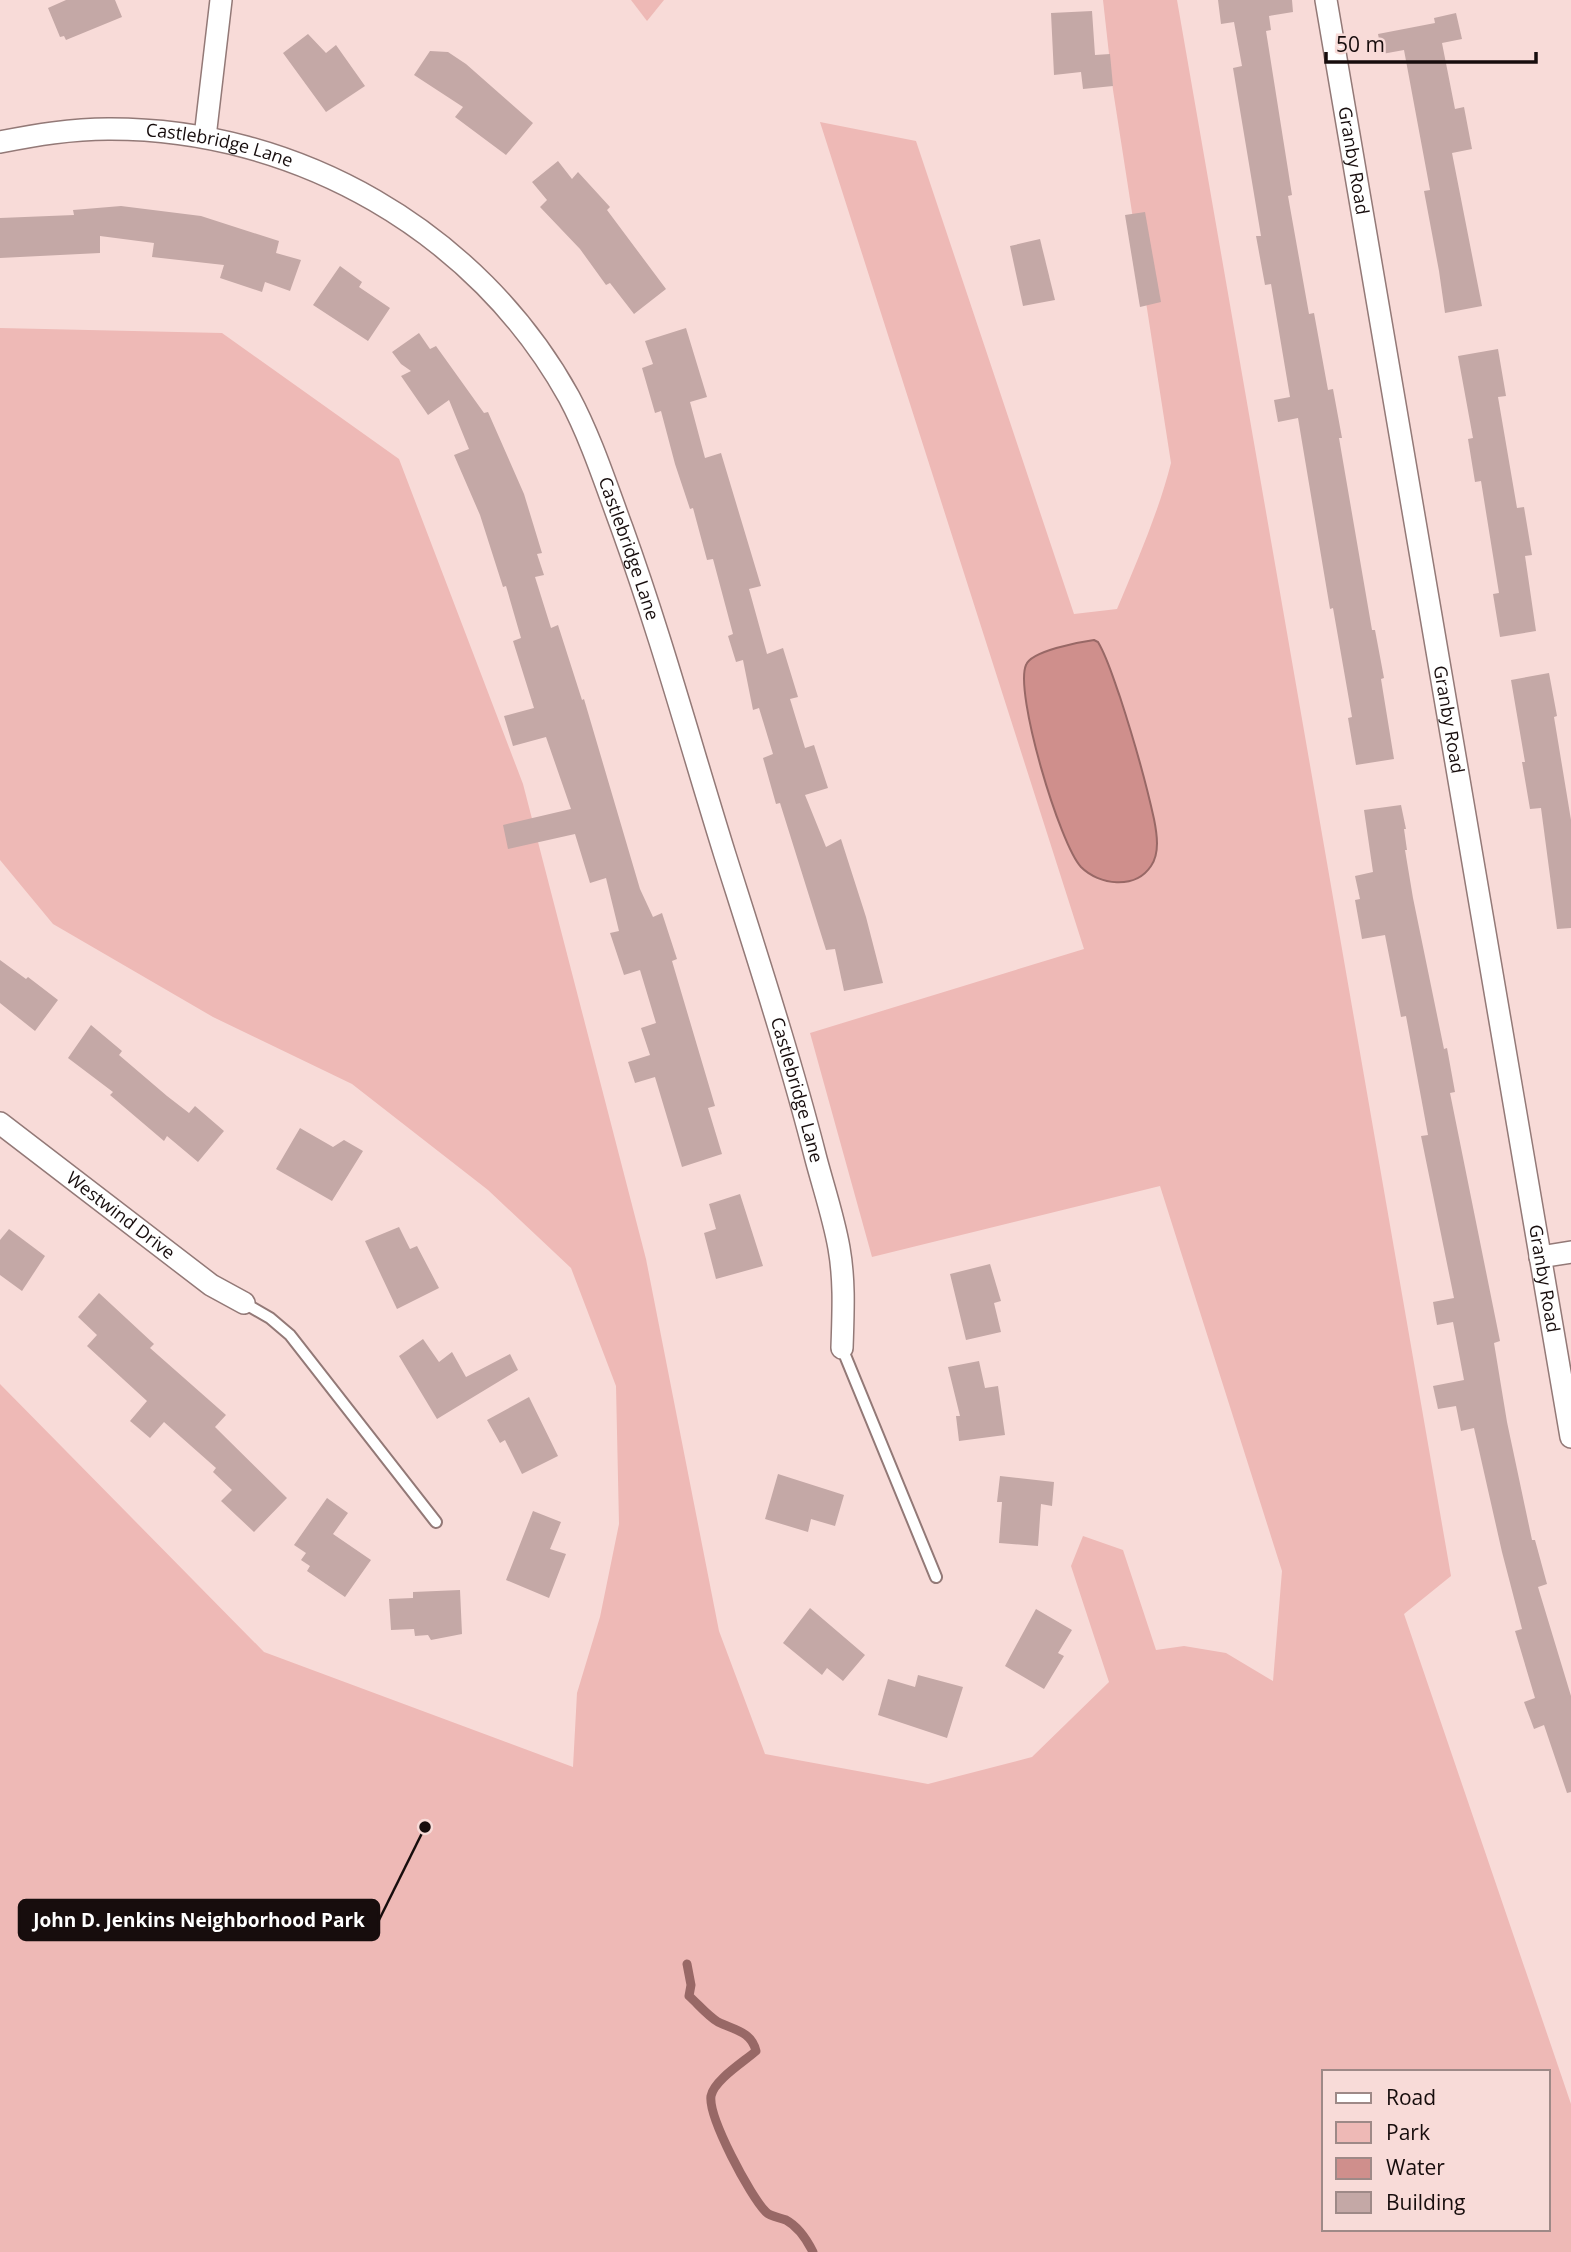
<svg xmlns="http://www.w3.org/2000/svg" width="1571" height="2252" font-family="'Open Sans',sans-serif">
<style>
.green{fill:#eeb9b6;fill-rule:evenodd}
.water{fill:#cf8f8c;stroke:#986866;stroke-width:2}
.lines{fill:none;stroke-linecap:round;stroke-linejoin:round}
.stream{stroke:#986866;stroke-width:9}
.building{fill:#c4a8a6}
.service-casing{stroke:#937977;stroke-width:14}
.minor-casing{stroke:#937977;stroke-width:24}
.service{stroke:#fff;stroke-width:10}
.minor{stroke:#fff;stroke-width:21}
.labels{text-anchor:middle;stroke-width:5;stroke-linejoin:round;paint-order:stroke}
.street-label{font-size:18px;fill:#170d0d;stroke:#f8dbd8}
.leader{fill:none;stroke:#170d0d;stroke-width:2.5}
.callout-dot{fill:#170d0d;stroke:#f8dbd8;stroke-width:2.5}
.callout{fill:#170d0d;stroke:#170d0d;stroke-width:2.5}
.callout-label{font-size:19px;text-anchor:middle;font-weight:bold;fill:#fff}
</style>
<rect width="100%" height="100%" fill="#f8dbd8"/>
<g class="green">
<path d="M 631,0 L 664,0 L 647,21 Z"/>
<path d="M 1103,0 L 1177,0 L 1451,1576 L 1404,1614 L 1571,2104 L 1571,2252 L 0,2252 L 0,1384 L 264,1652 L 573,1767 L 577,1693 L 600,1617 L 619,1524 L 616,1386 L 571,1268 L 488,1190 L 352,1084 L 213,1017 L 53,924 L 0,860 L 0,328 L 222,333 L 399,459 L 523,784 L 646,1259 L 719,1631 L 765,1754 L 928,1784 L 1032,1757 L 1109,1682 L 1071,1566 L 1083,1536 L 1123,1550 L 1156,1650 L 1184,1646 L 1226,1653 L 1273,1681 L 1282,1571 L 1160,1186 L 872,1257 L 810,1033 L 1084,949 L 820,122 L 916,141 L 1074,614 L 1117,609 C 1137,561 1158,514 1171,463 L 1113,90 ZM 1324,2072 L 1548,2072 L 1548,2229 L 1324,2229 Z"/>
</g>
<path class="water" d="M 1094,640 L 1098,642 C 1108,659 1113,678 1120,697 C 1133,737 1145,778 1154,819 C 1157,834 1160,853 1151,866 C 1135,890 1099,885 1081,867 C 1060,845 1014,692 1026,665 C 1031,651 1079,642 1094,640 Z"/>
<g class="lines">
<path class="stream" d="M 687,1964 L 691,1985 L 689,1996 C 698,2004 708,2016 718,2022 C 734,2030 751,2031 756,2051 C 745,2061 714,2080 711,2096 C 708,2117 750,2196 766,2212 C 771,2217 779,2217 786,2220 C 799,2227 807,2240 813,2252"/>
</g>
<g class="building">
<path d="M 66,0 L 115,0 L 122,17 L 66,40 L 64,36 L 60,37 L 48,8 Z"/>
<path d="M 1218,0 L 1292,0 L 1293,12 L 1269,16 L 1271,30 L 1266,31 L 1292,195 L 1288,196 L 1309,314 L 1314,313 L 1328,390 L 1333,389 L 1342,438 L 1339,438 L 1372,630 L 1375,630 L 1384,678 L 1381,679 L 1394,759 L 1356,765 L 1348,718 L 1352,717 L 1333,608 L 1330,609 L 1298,418 L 1278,422 L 1274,400 L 1290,397 L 1271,284 L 1265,285 L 1256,236 L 1261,236 L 1233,68 L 1242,66 L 1234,22 L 1221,24 Z"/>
<path d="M 1092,11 L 1095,55 L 1110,54 L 1113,86 L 1083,89 L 1081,72 L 1054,75 L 1051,13 Z"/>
<path d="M 1456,13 L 1462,39 L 1442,43 L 1455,109 L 1464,107 L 1472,149 L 1452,153 L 1482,306 L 1445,313 L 1439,271 L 1424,191 L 1430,190 L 1404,50 L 1382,54 L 1378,34 L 1435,23 L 1434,18 Z"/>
<path d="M 308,34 L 326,53 L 336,45 L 365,86 L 326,112 L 283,53 Z"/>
<path d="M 430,51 L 448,52 L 466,64 L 533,123 L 506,155 L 455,117 L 463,107 L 414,75 Z"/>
<path d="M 558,161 L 572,179 L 578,172 L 610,207 L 607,210 L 666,289 L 634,314 L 610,283 L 606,285 L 580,249 L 540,207 L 547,200 L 532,182 Z"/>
<path d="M 121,206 L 201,216 L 279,241 L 276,253 L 301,260 L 290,291 L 265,282 L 262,292 L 220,278 L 224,265 L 152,257 L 154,243 L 100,236 L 100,253 L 0,258 L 0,218 L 74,215 L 73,210 Z"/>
<path d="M 1145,212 L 1161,302 L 1140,307 L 1125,215 Z"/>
<path d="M 1040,239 L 1055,300 L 1023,306 L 1010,246 Z"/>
<path d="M 340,266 L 362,282 L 359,287 L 390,308 L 368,341 L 313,305 Z"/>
<path d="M 686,328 L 707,397 L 690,402 L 705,458 L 721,453 L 761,586 L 749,589 L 767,654 L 783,648 L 798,697 L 790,699 L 805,748 L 814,745 L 828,788 L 805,795 L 826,847 L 841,839 L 866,917 L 883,983 L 844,991 L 835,949 L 826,950 L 780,803 L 776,804 L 763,758 L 773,754 L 759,708 L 753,710 L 743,660 L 736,662 L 728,636 L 733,634 L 713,559 L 707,560 L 693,508 L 690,509 L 675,464 L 661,411 L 655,413 L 642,368 L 653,364 L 645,341 Z"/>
<path d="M 419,333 L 430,349 L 436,346 L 484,413 L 488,412 L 524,494 L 542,553 L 537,554 L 544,575 L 535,577 L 551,628 L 558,625 L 582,700 L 584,699 L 640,889 L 653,917 L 662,913 L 677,959 L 672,961 L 715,1106 L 708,1108 L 722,1154 L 682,1167 L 655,1077 L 635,1083 L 628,1062 L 650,1055 L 641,1028 L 656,1023 L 640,970 L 624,975 L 610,933 L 619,931 L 606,878 L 590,883 L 575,834 L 508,849 L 503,825 L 571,809 L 546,737 L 513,746 L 504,716 L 534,708 L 513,641 L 521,638 L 506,586 L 503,587 L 480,515 L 454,455 L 469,449 L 449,400 L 428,415 L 401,376 L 411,371 L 401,364 L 392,352 Z"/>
<path d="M 1498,349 L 1506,396 L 1498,397 L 1517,508 L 1524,507 L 1532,555 L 1525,556 L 1536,631 L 1500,637 L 1493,594 L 1499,593 L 1481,481 L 1475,482 L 1468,439 L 1473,438 L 1458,356 Z"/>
<path d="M 1549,673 L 1557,716 L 1554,717 L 1571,820 L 1571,928 L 1557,929 L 1541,808 L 1530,809 L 1522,762 L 1525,762 L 1511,680 Z"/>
<path d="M 1401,805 L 1406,829 L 1404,829 L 1407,850 L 1405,850 L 1413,898 L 1444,1049 L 1447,1048 L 1455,1092 L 1450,1093 L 1500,1341 L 1494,1343 L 1507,1422 L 1532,1540 L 1535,1540 L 1547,1584 L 1538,1587 L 1571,1696 L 1571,1792 L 1567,1793 L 1544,1725 L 1534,1729 L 1524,1702 L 1535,1698 L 1515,1631 L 1522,1629 L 1502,1552 L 1474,1428 L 1461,1431 L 1456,1406 L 1438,1409 L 1433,1386 L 1464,1380 L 1453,1322 L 1437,1325 L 1433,1302 L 1454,1298 L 1421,1136 L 1428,1135 L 1406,1016 L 1401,1017 L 1385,935 L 1362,939 L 1355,900 L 1360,899 L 1355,876 L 1373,872 L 1364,810 Z"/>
<path d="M 0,960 L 26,979 L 28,977 L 58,1000 L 35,1031 L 0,1003 Z"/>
<path d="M 91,1025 L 122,1051 L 119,1055 L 167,1096 L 189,1113 L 195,1106 L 224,1131 L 198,1162 L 167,1136 L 164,1141 L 110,1095 L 113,1092 L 68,1058 Z"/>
<path d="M 300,1128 L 333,1147 L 344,1140 L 363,1151 L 332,1201 L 276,1169 Z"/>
<path d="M 740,1194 L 763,1266 L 716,1279 L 704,1233 L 716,1229 L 709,1204 Z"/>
<path d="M 399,1227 L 410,1249 L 417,1246 L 439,1288 L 397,1309 L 365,1241 Z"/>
<path d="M 9,1229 L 45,1256 L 22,1291 L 0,1275 L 0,1240 Z"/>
<path d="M 990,1264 L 1001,1301 L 994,1303 L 1001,1332 L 966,1340 L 950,1274 Z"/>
<path d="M 99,1293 L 154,1344 L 150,1348 L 226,1415 L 215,1427 L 287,1498 L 254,1532 L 221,1501 L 232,1490 L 213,1472 L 216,1468 L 164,1422 L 150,1438 L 130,1421 L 147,1401 L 87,1346 L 97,1335 L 78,1317 Z"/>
<path d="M 423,1339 L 439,1362 L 452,1352 L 466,1377 L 510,1354 L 518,1370 L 437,1419 L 399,1356 Z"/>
<path d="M 979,1361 L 985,1388 L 998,1386 L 1005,1435 L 959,1441 L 956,1416 L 960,1416 L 948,1367 Z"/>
<path d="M 529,1397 L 558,1456 L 522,1474 L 505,1440 L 500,1443 L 487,1420 Z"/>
<path d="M 778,1474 L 844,1495 L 835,1526 L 811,1519 L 808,1532 L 765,1519 Z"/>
<path d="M 1000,1476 L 1054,1482 L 1052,1506 L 1041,1504 L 1038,1546 L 999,1543 L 1002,1502 L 997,1502 Z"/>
<path d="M 327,1498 L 348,1513 L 333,1534 L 371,1560 L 345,1597 L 307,1571 L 310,1566 L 301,1560 L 306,1553 L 294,1545 Z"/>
<path d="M 533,1511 L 561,1522 L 550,1549 L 566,1554 L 549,1598 L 506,1580 Z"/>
<path d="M 460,1590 L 462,1634 L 431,1640 L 428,1635 L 415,1636 L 414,1629 L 391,1630 L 389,1599 L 413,1598 L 413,1592 Z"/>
<path d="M 810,1608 L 865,1655 L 843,1681 L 827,1668 L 822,1675 L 783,1643 Z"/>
<path d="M 1036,1609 L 1072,1630 L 1058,1653 L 1064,1656 L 1044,1689 L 1005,1666 Z"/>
<path d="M 918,1675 L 963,1687 L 947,1738 L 878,1715 L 888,1679 L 915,1687 Z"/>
</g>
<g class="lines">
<defs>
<g id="service">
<path d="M 244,1303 L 270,1318 L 290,1335 L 436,1522"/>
<path d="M 842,1348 L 936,1577"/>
</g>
<g id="minor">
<path id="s1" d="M 1326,0 L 1571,1437"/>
<path d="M 205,137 L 221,0"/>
<path id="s2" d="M 0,142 C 36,135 71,129 108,129 C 296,128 477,231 569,397 C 591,438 606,485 622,528 C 661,636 691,746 725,855 C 757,956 790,1057 816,1159 C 824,1189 834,1219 839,1248 C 845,1282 843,1315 842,1348"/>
<path id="s3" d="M 0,1123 L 211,1285 L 244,1303"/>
<path d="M 1540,1257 L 1571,1252"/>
</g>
</defs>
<use href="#service" class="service-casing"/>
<use href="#minor" class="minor-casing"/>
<use href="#service" class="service"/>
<use href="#minor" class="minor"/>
</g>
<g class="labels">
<g class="street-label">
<text dy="6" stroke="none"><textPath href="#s2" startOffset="222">Castlebridge Lane</textPath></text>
<text dy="6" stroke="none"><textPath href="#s1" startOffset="163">Granby Road</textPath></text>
<text dy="6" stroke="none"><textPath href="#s2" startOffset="831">Castlebridge Lane</textPath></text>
<text dy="6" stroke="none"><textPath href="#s1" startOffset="730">Granby Road</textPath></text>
<text dy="6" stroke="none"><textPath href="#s2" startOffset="1398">Castlebridge Lane</textPath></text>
<text dy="6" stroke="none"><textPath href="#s3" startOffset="152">Westwind Drive</textPath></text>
<text dy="6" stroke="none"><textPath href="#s1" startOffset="1297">Granby Road</textPath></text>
</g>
</g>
<path class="leader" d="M425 1827L379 1920"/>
<circle class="callout-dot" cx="425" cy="1827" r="7"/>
<rect class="callout" x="19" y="1900" width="360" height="40" rx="7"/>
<g class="callout-label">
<text x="199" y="1927">John D. Jenkins Neighborhood Park</text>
</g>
<rect x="1322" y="2070" width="228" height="161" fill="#f8dbd8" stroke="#9e8987" stroke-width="2"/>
<rect x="1336" y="2093" width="35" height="10" fill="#ffffff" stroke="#9e8987" stroke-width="2"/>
<text x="1386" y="2105" font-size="21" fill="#170d0d">Road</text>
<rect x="1336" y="2122" width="35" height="21" fill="#eeb9b6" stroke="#9e8987" stroke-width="2"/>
<text x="1386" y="2140" font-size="21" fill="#170d0d">Park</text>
<rect x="1336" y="2158" width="35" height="21" fill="#cf8f8c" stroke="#9e8987" stroke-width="2"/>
<text x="1386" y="2175" font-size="21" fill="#170d0d">Water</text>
<rect x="1336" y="2192" width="35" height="21" fill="#c4a8a6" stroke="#9e8987" stroke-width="2"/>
<text x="1386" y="2210" font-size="21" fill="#170d0d">Building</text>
<path d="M1326 52v10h210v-10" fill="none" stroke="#170d0d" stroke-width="3.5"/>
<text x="1336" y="52" font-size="21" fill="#170d0d" stroke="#f8dbd8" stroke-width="5" paint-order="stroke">50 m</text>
</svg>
